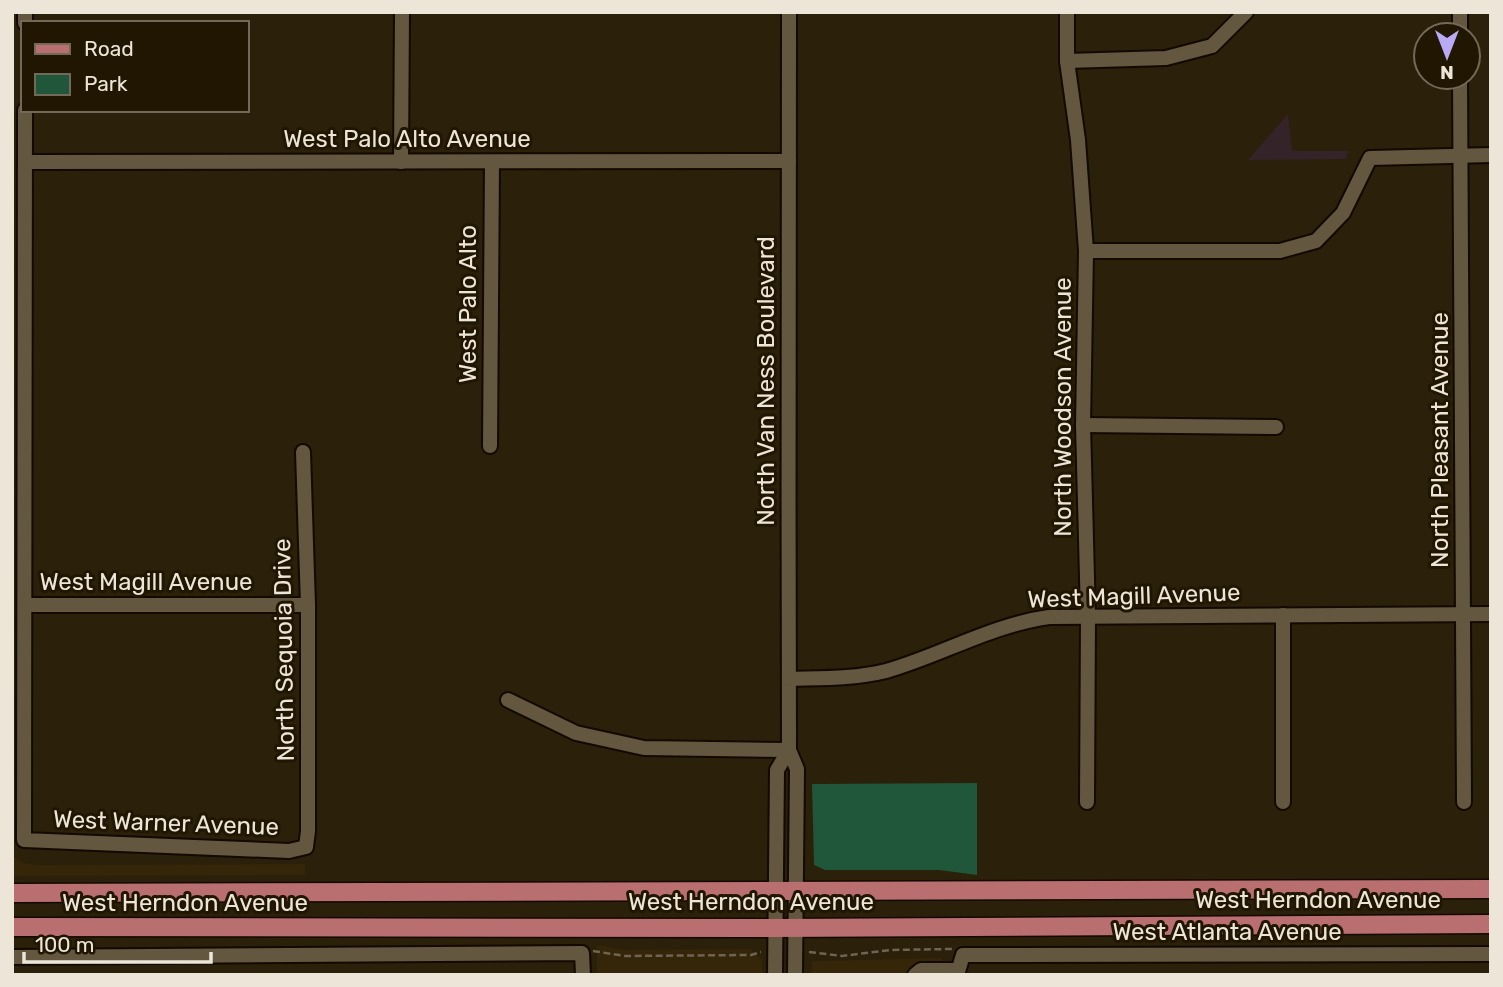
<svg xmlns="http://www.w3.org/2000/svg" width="1503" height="987" font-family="Rubik,sans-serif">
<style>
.built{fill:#352609}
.industrial{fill:#35232a}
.green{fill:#205639}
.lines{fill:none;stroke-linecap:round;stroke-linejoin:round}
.minor-casing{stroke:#130900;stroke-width:18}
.major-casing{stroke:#130900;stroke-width:21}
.path{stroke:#6d6451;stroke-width:2.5;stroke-dasharray:7 3.5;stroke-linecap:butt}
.minor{stroke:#635740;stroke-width:14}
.major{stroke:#b96e70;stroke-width:18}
.labels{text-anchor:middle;stroke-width:6;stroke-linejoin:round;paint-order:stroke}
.street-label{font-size:24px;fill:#ece5d8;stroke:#211602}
</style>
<rect width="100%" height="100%" fill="#2b200a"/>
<g class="built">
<path d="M 12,855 L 21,862 L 33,865 L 305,864 L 305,875 L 12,876 Z"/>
<path d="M 597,945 L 625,950 L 751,949 L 762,960 L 762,975 L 597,975 Z"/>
<path d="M 942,958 L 942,975 L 811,975 L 812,961 Z"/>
</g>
<path class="industrial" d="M 1288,114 L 1292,151 L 1348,151 L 1346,159 L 1248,160 Z"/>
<path class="green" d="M 977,783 L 977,875 L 939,870 L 825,870 L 814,865 L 812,784 Z"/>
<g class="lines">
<defs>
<g id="minor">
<path d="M 789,12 C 789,258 788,504 789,750 L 797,769 L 795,975"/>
<path d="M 1067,12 L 1067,61 L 1078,140 L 1086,251 L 1083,425 L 1088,616 L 1087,802"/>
<path d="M 1460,12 L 1460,35"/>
<path d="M 25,23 L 25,12"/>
<path d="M 1067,61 L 1166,58 L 1212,46 L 1246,12"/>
<path d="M 1460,77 L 1464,802"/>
<path d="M 25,110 L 24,840 L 289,851 L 306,847 L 308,831 L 308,605 L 303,452"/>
<path d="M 25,162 L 789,161"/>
<path d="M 401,162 L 402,12"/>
<path d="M 1086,251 L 1280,251 L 1316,241 L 1343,213 L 1370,158 L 1491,155"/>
<path d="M 1083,425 L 1276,427"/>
<path d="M 490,446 L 492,163"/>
<path d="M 26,605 L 308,605"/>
<path d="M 789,679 C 821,678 854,679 886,671 C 942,655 991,625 1049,617 L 1491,614"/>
<path d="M 508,700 L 576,733 L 644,748 L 789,750"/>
<path d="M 1283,802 L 1283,615"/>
<path d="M 12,957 L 582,953 L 583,975"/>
<path d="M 775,975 L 777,770 L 789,750"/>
<path d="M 915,975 L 921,970 L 957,970"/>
<path d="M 957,975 L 963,955 L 1491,954"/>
</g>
<g id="major">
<path d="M 12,893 L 1491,889"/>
<path d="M 12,927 L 774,928 L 1491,924"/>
</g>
</defs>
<use href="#minor" class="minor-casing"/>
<use href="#major" class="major-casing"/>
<g class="path">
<path d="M 593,951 L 625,956 L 751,955 L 761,952"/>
<path d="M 809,952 L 842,956 L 890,950 L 952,949"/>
</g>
<use href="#minor" class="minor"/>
<use href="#major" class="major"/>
</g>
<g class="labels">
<g class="street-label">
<text x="407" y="147">West Palo Alto Avenue</text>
<text transform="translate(468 304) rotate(-90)" y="8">West Palo Alto</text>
<text transform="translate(766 381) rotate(-90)" y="8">North Van Ness Boulevard</text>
<text transform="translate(1063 407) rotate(-90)" y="8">North Woodson Avenue</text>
<text transform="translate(1440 440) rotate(-90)" y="8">North Pleasant Avenue</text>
<text x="146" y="590">West Magill Avenue</text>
<text transform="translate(1134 596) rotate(-2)" y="8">West Magill Avenue</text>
<text transform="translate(284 650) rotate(-91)" y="8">North Sequoia Drive</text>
<text transform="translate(166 823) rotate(2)" y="8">West Warner Avenue</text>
<text x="1318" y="908">West Herndon Avenue</text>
<text x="751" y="910">West Herndon Avenue</text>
<text x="185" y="911">West Herndon Avenue</text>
<text x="1227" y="940">West Atlanta Avenue</text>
</g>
</g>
<rect width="1503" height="987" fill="none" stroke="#ece5d8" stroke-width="28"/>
<rect x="21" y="21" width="228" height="91" fill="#211602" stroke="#726958" stroke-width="2"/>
<rect x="35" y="44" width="35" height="10" fill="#b96e70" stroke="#726958" stroke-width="2"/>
<text x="84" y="56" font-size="21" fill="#ece5d8">Road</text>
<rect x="35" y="74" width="35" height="21" fill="#205639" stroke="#726958" stroke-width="2"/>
<text x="84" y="91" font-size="21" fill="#ece5d8">Park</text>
<g transform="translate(1447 56) rotate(180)"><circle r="33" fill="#211602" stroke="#726958" stroke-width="2"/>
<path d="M0-5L12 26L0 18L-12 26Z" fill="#baaaf6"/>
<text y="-10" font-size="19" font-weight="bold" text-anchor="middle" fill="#ece5d8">N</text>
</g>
<path d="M24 952v10h187v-10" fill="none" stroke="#ece5d8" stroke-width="3.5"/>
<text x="35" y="952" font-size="21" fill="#ece5d8" stroke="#211602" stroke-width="5" paint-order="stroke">100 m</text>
</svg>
